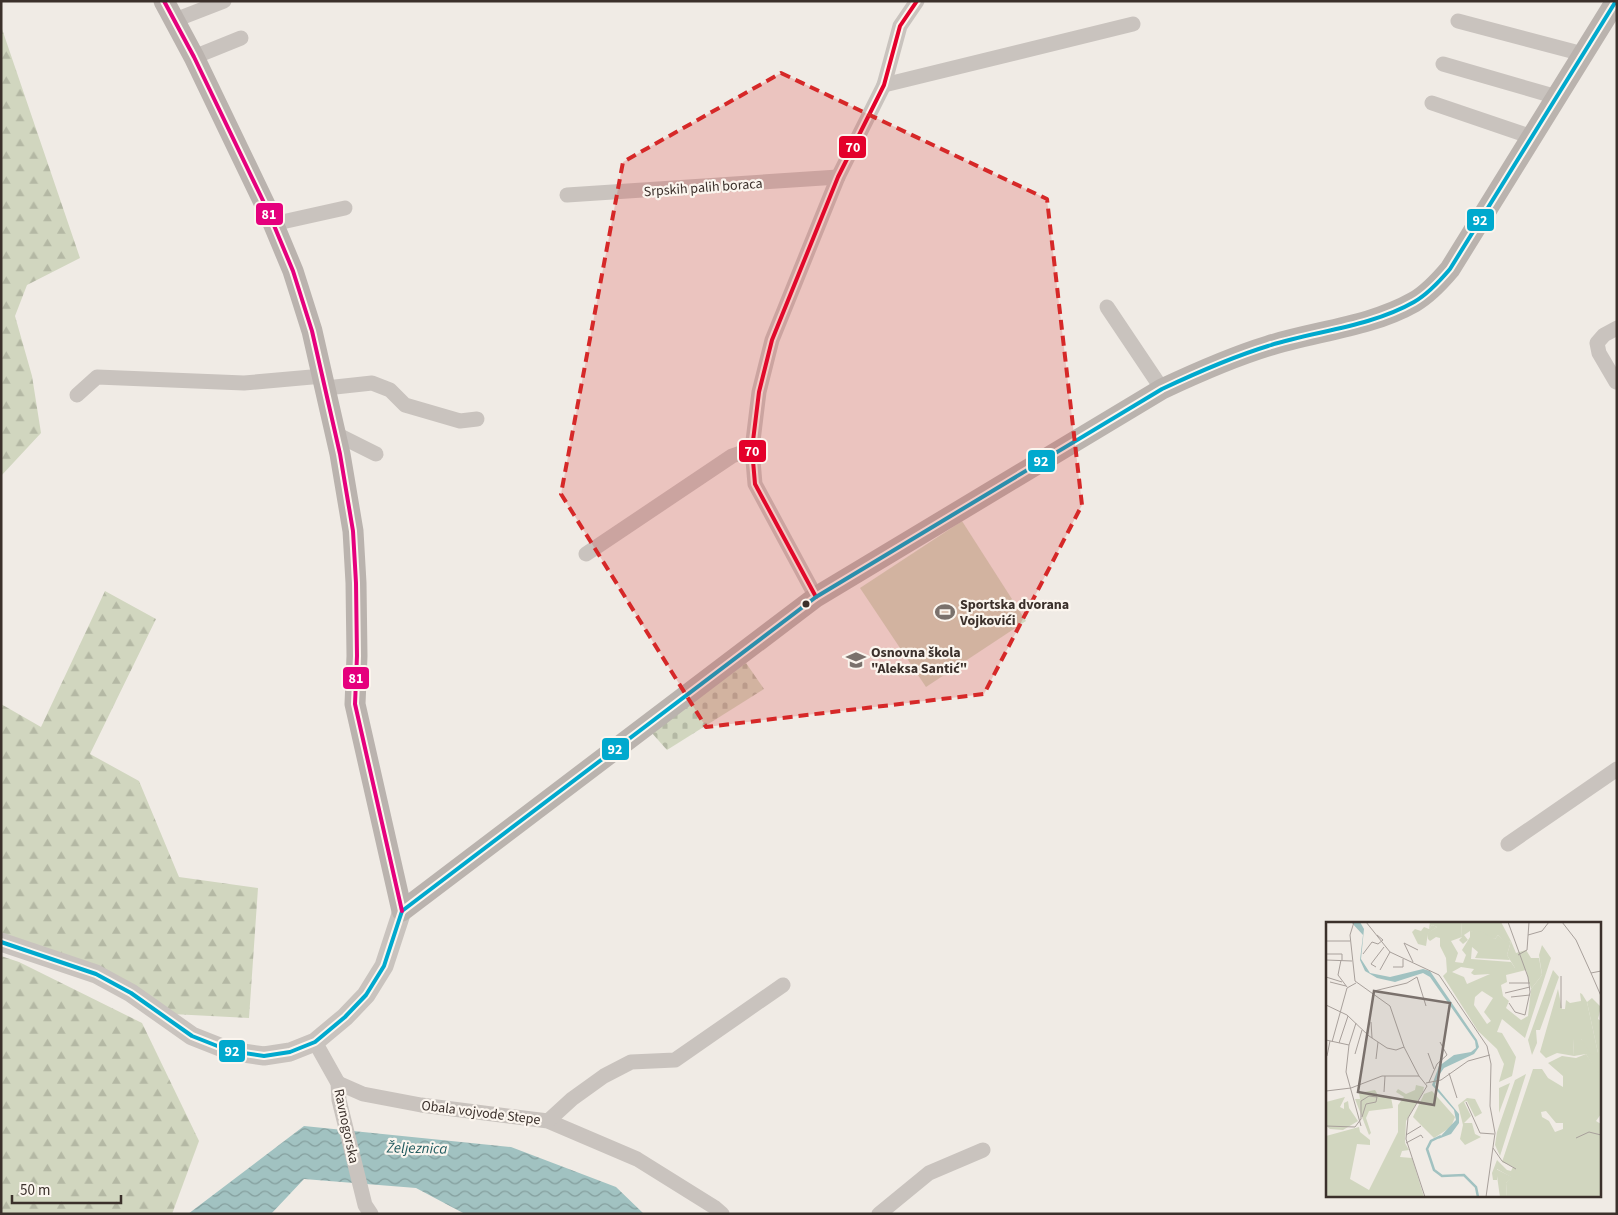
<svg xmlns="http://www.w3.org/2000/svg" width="1618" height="1215" font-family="'Source Sans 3',sans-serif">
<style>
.forest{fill:url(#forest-firs)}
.cemetery{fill:url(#cemetery-stones)}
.green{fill:#d1d6bf}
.water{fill:url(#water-waves)}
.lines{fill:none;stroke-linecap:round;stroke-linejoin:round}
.minor{stroke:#c9c3be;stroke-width:15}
.tertiary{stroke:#c9c3be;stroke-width:19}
.secondary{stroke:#bab3ae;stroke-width:21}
.bus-1-casing{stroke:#fbf5ee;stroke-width:8}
.bus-2-casing{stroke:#fbf5ee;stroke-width:8}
.bus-3-casing{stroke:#fbf5ee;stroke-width:8}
.bus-1{stroke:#e4002b;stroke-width:4}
.bus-2{stroke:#00a9ce;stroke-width:4}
.bus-3{stroke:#e5007d;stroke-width:4}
.marked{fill:#d62828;fill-opacity:0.2;stroke:#d62828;stroke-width:4;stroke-dasharray:10 6;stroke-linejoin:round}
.bus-dot{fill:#3b302b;stroke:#fbf5ee;stroke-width:2}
.labels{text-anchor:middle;stroke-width:4.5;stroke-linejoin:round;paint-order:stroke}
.street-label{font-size:14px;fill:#3b302b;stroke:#fbf5ee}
.poi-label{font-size:14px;font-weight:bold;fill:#3b302b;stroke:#fbf5ee;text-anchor:start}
.water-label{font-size:15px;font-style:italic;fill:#1f5a5e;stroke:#fbf5ee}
.inset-river{fill:none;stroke:#a1c2c1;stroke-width:2.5}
.inset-road{fill:none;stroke:#a8a09b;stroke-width:1}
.view{fill:#7a716c;fill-opacity:0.15;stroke:#7a716c;stroke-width:2.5}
.inset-edge{fill:none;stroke:#3b302b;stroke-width:2.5}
.line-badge{stroke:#fbf5ee;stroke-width:2}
.badge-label{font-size:14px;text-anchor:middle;font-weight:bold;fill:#fff}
</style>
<defs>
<pattern id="forest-firs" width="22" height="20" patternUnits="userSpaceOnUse" patternTransform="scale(1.25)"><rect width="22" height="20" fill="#d1d6bf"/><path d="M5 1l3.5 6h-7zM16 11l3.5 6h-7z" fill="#b4b8a4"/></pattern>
<pattern id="cemetery-stones" width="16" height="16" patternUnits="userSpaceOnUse" patternTransform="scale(1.25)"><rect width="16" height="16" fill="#d1d6bf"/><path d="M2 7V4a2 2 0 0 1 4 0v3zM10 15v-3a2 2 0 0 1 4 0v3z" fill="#b4b8a4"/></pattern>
<pattern id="water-waves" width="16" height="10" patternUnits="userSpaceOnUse" patternTransform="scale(1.25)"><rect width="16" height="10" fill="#a1c2c1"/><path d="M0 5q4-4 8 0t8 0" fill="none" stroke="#849e9d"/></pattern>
</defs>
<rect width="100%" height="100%" fill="#f0ebe5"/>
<g class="forest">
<path d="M 1,26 L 80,258 L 27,285 L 15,316 L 32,376 L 41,433 L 1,476 Z"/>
<path d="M 105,591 L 156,619 L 90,754 L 139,781 L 179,877 L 258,888 L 249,1018 L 172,1014 L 1,938 L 1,704 L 41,727 Z"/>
<path d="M 1,956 L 19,962 L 142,1023 L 199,1141 L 172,1214 L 1,1214 Z"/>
</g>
<path class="cemetery" d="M 746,663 L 764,689 L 667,750 L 651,732 Z"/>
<path class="green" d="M 962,521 L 1026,621 L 926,687 L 860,588 Z"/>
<path class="water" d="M 304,1126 L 511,1147 L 616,1187 L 644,1214 L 465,1214 L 416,1188 L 304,1179 L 271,1214 L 188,1214 Z"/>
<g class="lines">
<g class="minor">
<path d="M 175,20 L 224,1"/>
<path d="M 1458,21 L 1583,54"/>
<path d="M 194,57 L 241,38"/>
<path d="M 1443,64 L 1557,97"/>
<path d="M 884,85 L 1133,24"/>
<path d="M 1432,103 L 1532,137"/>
<path d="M 567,195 L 838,177"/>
<path d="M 273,224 L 345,208"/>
<path d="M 1107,307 L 1162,389"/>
<path d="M 1616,382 L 1599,353 L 1597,343 L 1604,335 L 1617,328"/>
<path d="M 326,388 L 372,383 L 390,390 L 405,405 L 460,421 L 477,419"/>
<path d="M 77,395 L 97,377 L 244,383 L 323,376"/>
<path d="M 336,434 L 376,454"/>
<path d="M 586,554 L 732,456 L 752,449"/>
<path d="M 816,597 L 755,484 L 752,449 L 759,392 L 772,340 L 838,177 L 884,85 L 900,26 L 917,1"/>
<path d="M 1508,844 L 1617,769"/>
<path d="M 315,1042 L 338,1083 L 339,1100 L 365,1205 L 371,1214"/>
<path d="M 338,1083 L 363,1094 L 421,1105 L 548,1121 L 637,1159 L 714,1207 L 722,1214"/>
<path d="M 548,1121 L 572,1099 L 604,1076 L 631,1062 L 675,1060 L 783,985"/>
<path d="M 879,1214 L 929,1173 L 983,1150"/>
</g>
<path class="tertiary" d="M 1,942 L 96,974 L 131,993 L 192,1036 L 230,1051 L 264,1056 L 290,1052 L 315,1042 L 345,1017 L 366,995 L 384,966 L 402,911"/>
<path class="secondary" d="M 164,1 L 194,57 L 268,211 L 293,271 L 312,331 L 340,454 L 353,531 L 356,583 L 357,656 L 355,704 L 402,911 L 816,597 L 1162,389 C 1196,373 1232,357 1268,346 C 1315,331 1370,327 1414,302 C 1428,294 1439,282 1450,269 L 1616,1"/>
<defs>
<path id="bus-1" d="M 816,597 L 755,484 L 752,449 L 759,392 L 772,340 L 838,177 L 884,85 L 900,26 L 917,1"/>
<path id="bus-2" d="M 1,942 L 96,974 L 131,993 L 192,1036 L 230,1051 L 264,1056 L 290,1052 L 315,1042 L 345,1017 L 366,995 L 384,966 L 402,911 L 816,597 L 1162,389 C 1196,373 1232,357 1268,346 C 1315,331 1370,327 1414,302 C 1428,294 1439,282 1450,269 L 1616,1"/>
<path id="bus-3" d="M 164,1 L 194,57 L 268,211 L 293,271 L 312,331 L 340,454 L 353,531 L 356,583 L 357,656 L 355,704 L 402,911"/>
</defs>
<use href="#bus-1" class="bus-1-casing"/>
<use href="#bus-2" class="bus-2-casing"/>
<use href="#bus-3" class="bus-3-casing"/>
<use href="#bus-1" class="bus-1"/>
<use href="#bus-2" class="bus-2"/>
<use href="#bus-3" class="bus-3"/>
</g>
<path class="marked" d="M 781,73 L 1047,199 L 1082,505 L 984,694 L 706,727 L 561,494 L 623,162 Z"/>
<defs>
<symbol id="stadium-bare" viewBox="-9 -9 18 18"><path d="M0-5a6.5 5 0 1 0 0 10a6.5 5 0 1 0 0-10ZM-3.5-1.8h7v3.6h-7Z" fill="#7a716c" stroke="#fbf5ee" stroke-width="2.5" paint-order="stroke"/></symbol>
<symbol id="school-bare" viewBox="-9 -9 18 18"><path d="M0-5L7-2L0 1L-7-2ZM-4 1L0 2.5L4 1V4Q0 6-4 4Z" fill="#7a716c" stroke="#fbf5ee" stroke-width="2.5" paint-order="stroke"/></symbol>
</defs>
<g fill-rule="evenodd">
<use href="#stadium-bare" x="931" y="598" width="28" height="28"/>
<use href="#school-bare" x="842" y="646" width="28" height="28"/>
</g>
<circle class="bus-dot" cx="806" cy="604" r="4.5"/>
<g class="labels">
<g class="street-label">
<text transform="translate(703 187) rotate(-4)" y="5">Srpskih palih boraca</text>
<text transform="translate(481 1112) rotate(7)" y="5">Obala vojvode Stepe</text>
<text transform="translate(347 1126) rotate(78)" y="5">Ravnogorska</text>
</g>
<g class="poi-label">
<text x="960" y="609">Sportska dvorana<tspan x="960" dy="16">Vojkovići</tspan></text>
<text x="871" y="657">Osnovna škola<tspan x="871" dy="16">"Aleksa Santić"</tspan></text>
</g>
<g class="water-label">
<text transform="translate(417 1148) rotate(1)" y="5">Željeznica</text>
</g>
</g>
<g transform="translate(1326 922)">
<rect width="275" height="275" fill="#f0ebe5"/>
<path d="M 135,0 L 175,0 L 185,19 L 190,31 L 200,28 L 205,36 L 213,36 L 216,53 L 205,67 L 200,48 L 189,46 L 181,33 L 185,19 L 180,21 L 172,13 L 169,17 L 144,9 L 138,13 L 142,18 L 137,22 L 133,18 L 136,15 ZM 106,3 L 111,5 L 102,11 L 100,24 L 92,22 L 86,10 L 89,7 L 95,9 L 98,5 L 103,7 ZM 266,76 L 275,85 L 272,97 L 275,99 L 274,155 L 260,132 L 248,134 L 247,117 L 255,117 L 272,131 L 261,80 ZM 170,247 L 186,255 L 180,261 L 181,275 L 174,275 Z" fill="#d1d6bf"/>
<path d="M 104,0 L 135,0 L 136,15 L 125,19 L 132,31 L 129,40 L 137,41 L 140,33 L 136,28 L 144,15 L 144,9 L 156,10 L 169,17 L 172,13 L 180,20 L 185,19 L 181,33 L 184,38 L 149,36 L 152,30 L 146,25 L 145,37 L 185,40 L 189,46 L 197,45 L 200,48 L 180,53 L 181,60 L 175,63 L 177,74 L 183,79 L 180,86 L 195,98 L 202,94 L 205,67 L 216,53 L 213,33 L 216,23 L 225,36 L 199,116 L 176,97 L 171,110 L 176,111 L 190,135 L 186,154 L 173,160 L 178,142 L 175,136 L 171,127 L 152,109 L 117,54 L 121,50 L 120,36 L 114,24 L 114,16 L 110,15 L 104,19 L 102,17 L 101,11 L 111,5 L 106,3 L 103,7 ZM 135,45 L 148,47 L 145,51 L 148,53 L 164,52 L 141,62 L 138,55 L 126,50 ZM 156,69 L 167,76 L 158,90 L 165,99 L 161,102 L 148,83 L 149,75 ZM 227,48 L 233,55 L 214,108 L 210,108 L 211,121 L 206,133 L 202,118 ZM 232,67 L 236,87 L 239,87 L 240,78 L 244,81 L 255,79 L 254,71 L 256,72 L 261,80 L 272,131 L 265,133 L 255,117 L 247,117 L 248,134 L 231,131 L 220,136 L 214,130 ZM 260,132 L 275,154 L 275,192 L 270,199 L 275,202 L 275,275 L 181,275 L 180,261 L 185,255 L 171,247 L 171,258 L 167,258 L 166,251 L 171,238 L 181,248 L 185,249 L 187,245 L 176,240 L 207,147 L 216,147 L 222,156 L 237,165 L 237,154 L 222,141 L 236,134 L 250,136 ZM 220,189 L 230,201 L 237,201 L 237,207 L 229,210 L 223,199 L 216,195 L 215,190 ZM 200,152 L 174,234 L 169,223 L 171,210 L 189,158 ZM 184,161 L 173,191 L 173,166 ZM 90,163 L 98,165 L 97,170 L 80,199 L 79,221 L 83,228 L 76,229 L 74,235 L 86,236 L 98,275 L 0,275 L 0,214 L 33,205 L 34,210 L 44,218 L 44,223 L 31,222 L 24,257 L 43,268 L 72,210 L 72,183 L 78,175 L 70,170 L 72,167 L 80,172 L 89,168 ZM 49,168 L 52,173 L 65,175 L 67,186 L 43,189 L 40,196 L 45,211 L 43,213 L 29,177 L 34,177 L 33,171 ZM 106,169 L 129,195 L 125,205 L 108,216 L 87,195 L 98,172 ZM 19,175 L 14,185 L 18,187 L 18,181 L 22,179 L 23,186 L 32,199 L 17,208 L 4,207 L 0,204 L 0,180 ZM 141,176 L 149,177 L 156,191 L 149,195 L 141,179 L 138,180 L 145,194 L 138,201 L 146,201 L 149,212 L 155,215 L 139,223 L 134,217 L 137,203 L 132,183 Z" fill="#d1d6bf" fill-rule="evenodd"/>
<path d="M 25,0 L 34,0 L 38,7 L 35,37 L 44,51 L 64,55 L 97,47 L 104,49 L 151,118 L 153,125 L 148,132 L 118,146 L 111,156 L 109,163 L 133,192 L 133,201 L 125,212 L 112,217 L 130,198 L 128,188 L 106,163 L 113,144 L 128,133 L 145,130 L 150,126 L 149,119 L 104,55 L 97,51 L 69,60 L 51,56 L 39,49 L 34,38 L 37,13 Z" fill="#a1c2c1"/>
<path class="inset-river" d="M 115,214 L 105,219 L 101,227 L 108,248 L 116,254 L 138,253 L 150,265 L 152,275"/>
<path class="inset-road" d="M 40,0 L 64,30 L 113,53 L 161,124 L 165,142 L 164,184 L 169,211 L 160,275M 182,0 L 202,55 L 204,70 L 199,93 L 189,90 L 183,81M 236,0 L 250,18 L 265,51M 202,13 L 216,9 L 223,0M 0,19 L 24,19M 78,21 L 87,40M 78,21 L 92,28M 0,32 L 16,32 L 16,38M 37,32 L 46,20 L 52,22 L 57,18 L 51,13M 192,33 L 201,28 L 203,0M 0,38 L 26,39M 15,38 L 12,53 L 21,65M 50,45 L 45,42 L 58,25M 67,45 L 77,45 L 77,37M 54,48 L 64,30M 275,49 L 265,51 L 275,74M 235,54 L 235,86M 0,55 L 16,60M 4,60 L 20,64M 183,61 L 204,61M 48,69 L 81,61 L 91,55 L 100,84M 179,71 L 204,65M 185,75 L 204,73M 0,83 L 21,93 L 43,114 L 61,126 L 70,128 L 78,125M 45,100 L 46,116M 30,101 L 23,123 L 20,150 L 35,204M 0,118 L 23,123M 6,120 L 21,66 L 30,61M 13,121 L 22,94M 102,131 L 108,147M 29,132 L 36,108M 1,134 L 4,119M 50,137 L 52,120M 123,151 L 131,176M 93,154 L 101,164 L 82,196 L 80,217 L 99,275M 103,160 L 111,142 L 121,133 L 114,120M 100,161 L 115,158 L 142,139 L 164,133M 0,169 L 25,166 L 56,154 L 93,154 L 78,125 L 64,84 L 29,59 L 24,13 L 28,0M 58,170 L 59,154M 140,180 L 154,211 L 168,212M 0,204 L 29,205 L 35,197 L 35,179 L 43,174 L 51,175 L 50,180 L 40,182 L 36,195M 80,213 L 95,204M 250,216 L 263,210 L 275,213M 80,221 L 95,213 L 97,216M 167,226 L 176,239 L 190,247"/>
<path class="view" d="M 48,69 L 124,81 L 108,183 L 32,170 Z"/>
<rect width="275" height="275" class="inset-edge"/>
</g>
<g class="line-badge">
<rect x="838" y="135" width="29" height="24" rx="5" fill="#e4002b"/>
<rect x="255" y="202" width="29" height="24" rx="5" fill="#e5007d"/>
<rect x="1466" y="208" width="29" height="24" rx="5" fill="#00a9ce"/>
<rect x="738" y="439" width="29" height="24" rx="5" fill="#e4002b"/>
<rect x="1027" y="449" width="29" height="24" rx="5" fill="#00a9ce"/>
<rect x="342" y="666" width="28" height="24" rx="5" fill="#e5007d"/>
<rect x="601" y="737" width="29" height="24" rx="5" fill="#00a9ce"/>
<rect x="218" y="1039" width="28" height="24" rx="5" fill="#00a9ce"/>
</g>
<g class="badge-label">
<text x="853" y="152">70</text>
<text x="269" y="219">81</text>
<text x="1480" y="225">92</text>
<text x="752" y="456">70</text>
<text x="1041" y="466">92</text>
<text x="356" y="683">81</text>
<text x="615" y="754">92</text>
<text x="232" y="1056">92</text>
</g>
<rect width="1618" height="1215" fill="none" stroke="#3b302b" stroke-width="5"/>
<path d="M12 1195v8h109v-8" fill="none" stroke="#3b302b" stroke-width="2.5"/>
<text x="20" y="1195" font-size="15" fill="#3b302b" stroke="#fbf5ee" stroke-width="4" paint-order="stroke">50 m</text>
</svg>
